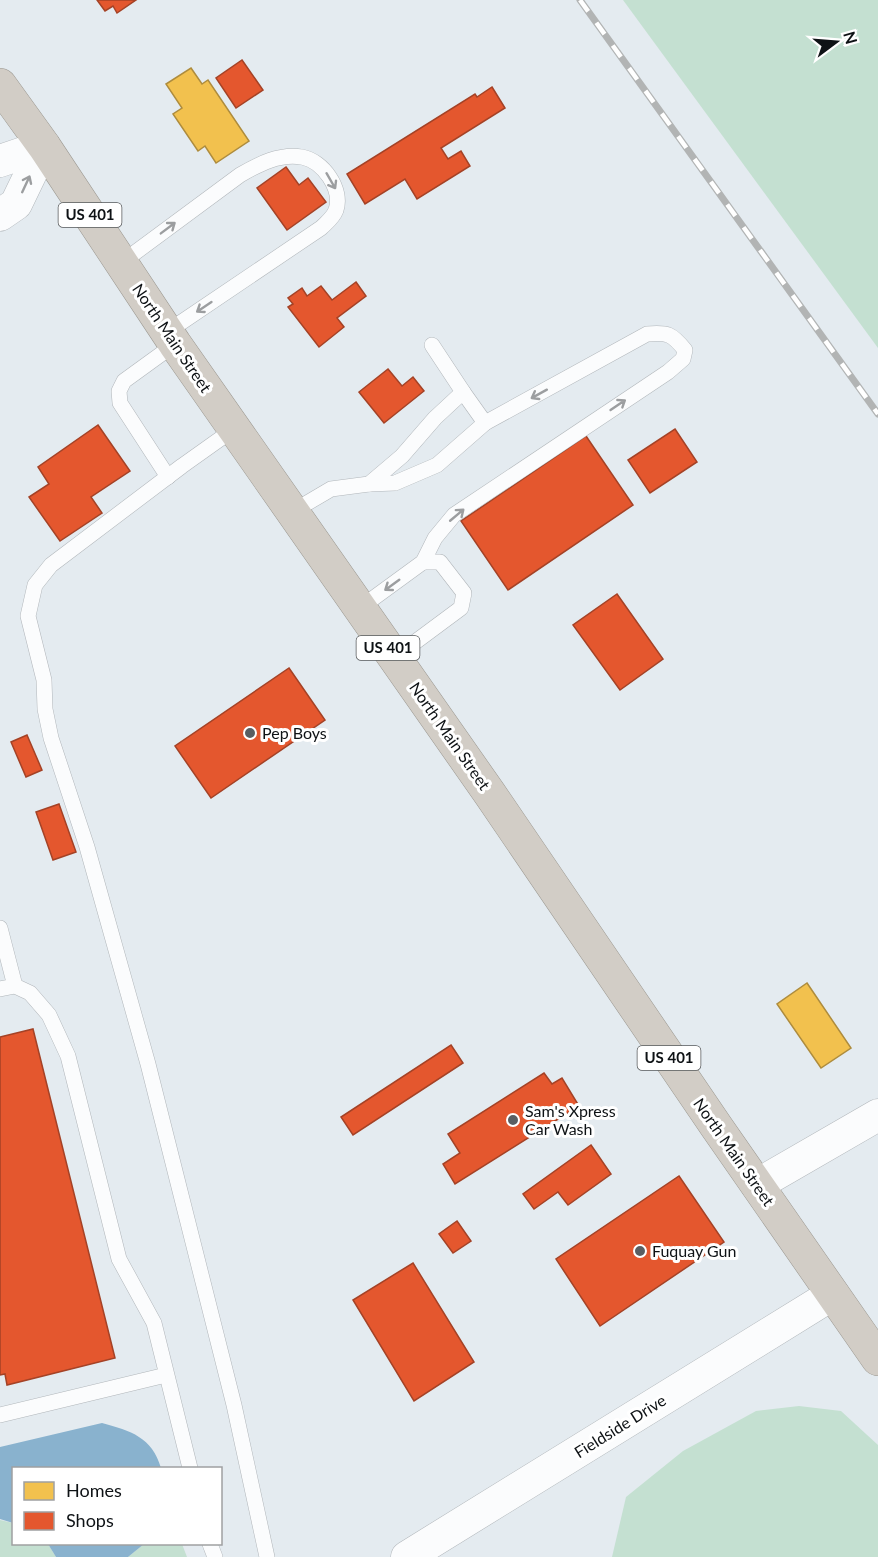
<svg xmlns="http://www.w3.org/2000/svg" width="878" height="1557" font-family="Lato,sans-serif">
<style>
.green{fill:#c4e0d1}
.water{fill:#89b2ce}
.homes{fill:#f2c14e;stroke:#ae8c3d;stroke-width:1.5}
.shops{fill:#e4572e;stroke:#a44226;stroke-width:1.5}
.lines{fill:none;stroke-linecap:round;stroke-linejoin:round}
.lane-casing{stroke:#b1b6ba;stroke-width:16}
.street-casing{stroke:#b1b6ba;stroke-width:33}
.highway-casing{stroke:#9b9891;stroke-width:34}
.lane{stroke:#fbfcfd;stroke-width:15}
.street{stroke:#fbfcfd;stroke-width:32}
.highway{stroke:#d2cdc6;stroke-width:33}
.rail-casing{stroke:#b2b4b4;stroke-width:7}
.rail{stroke:#fff;stroke-width:4.5;stroke-dasharray:14;stroke-linecap:butt}
.oneway{stroke:#9c9ea0}
.poi-dot{fill:#595e62;stroke:#fff;stroke-width:2}
.labels{text-anchor:middle;stroke-width:6;stroke-linejoin:round;paint-order:stroke}
.shield{fill:#fff;stroke:#56595b;stroke-width:1.5}
.shield-label{font-size:15px;font-weight:bold;fill:#0e1215}
.street-label{font-size:16px;fill:#0e1215;stroke:#fff}
.poi-label{font-size:16px;fill:#0e1215;stroke:#fff;text-anchor:start}
</style>
<rect width="100%" height="100%" fill="#e4ebf0"/>
<g class="green">
<path d="M 623,0 L 878,0 L 878,348 Z"/>
<path d="M 799,1406 L 841,1411 L 878,1445 L 878,1557 L 612,1557 L 626,1497 L 683,1451 L 756,1411 Z"/>
<path d="M 0,1520 L 13,1523 L 14,1544 L 48,1544 L 56,1557 L 0,1557 Z"/>
<path d="M 144,1544 L 182,1544 L 187,1557 L 128,1557 Z"/>
</g>
<g class="water">
<path d="M 102,1423 C 131,1431 152,1437 161,1468 L 14,1468 L 13,1523 L 0,1519 L 0,1447 Z"/>
<path d="M 48,1544 L 144,1544 L 128,1557 L 56,1557 Z"/>
</g>
<g class="homes">
<path d="M 191,68 L 202,84 L 208,80 L 249,141 L 216,163 L 205,146 L 198,151 L 173,114 L 182,108 L 166,84 Z"/>
<path d="M 807,983 L 851,1048 L 821,1068 L 777,1004 Z"/>
</g>
<g class="shops">
<path d="M 97,0 L 136,0 L 117,13 L 113,6 L 105,11 Z"/>
<path d="M 242,60 L 263,90 L 236,108 L 216,78 Z"/>
<path d="M 492,87 L 505,108 L 441,148 L 448,159 L 461,151 L 470,166 L 417,199 L 405,179 L 365,204 L 347,174 L 475,94 L 477,97 Z"/>
<path d="M 286,167 L 299,185 L 308,178 L 326,202 L 287,230 L 257,188 Z"/>
<path d="M 356,282 L 366,296 L 337,318 L 344,327 L 319,347 L 288,307 L 293,304 L 288,298 L 302,288 L 307,296 L 321,286 L 332,300 Z"/>
<path d="M 388,369 L 402,386 L 413,377 L 424,391 L 384,423 L 359,392 Z"/>
<path d="M 98,425 L 130,471 L 91,497 L 102,513 L 60,541 L 29,497 L 49,484 L 38,467 Z"/>
<path d="M 675,429 L 697,462 L 650,493 L 628,460 Z"/>
<path d="M 586,436 L 633,505 L 508,590 L 461,521 Z"/>
<path d="M 617,594 L 663,659 L 620,690 L 573,625 Z"/>
<path d="M 289,668 L 325,720 L 211,798 L 175,746 Z"/>
<path d="M 27,735 L 42,770 L 26,777 L 11,742 Z"/>
<path d="M 59,804 L 76,852 L 53,860 L 36,812 Z"/>
<path d="M 33,1029 L 115,1358 L 7,1385 L 5,1374 L 0,1375 L 0,1037 Z"/>
<path d="M 451,1045 L 463,1063 L 353,1135 L 341,1117 Z"/>
<path d="M 544,1073 L 552,1084 L 562,1078 L 579,1106 L 455,1184 L 443,1164 L 460,1153 L 448,1134 Z"/>
<path d="M 591,1145 L 611,1174 L 568,1205 L 558,1192 L 534,1209 L 523,1194 Z"/>
<path d="M 679,1176 L 724,1242 L 600,1326 L 556,1259 Z"/>
<path d="M 457,1221 L 471,1241 L 453,1253 L 439,1234 Z"/>
<path d="M 413,1263 L 474,1362 L 414,1401 L 353,1300 Z"/>
</g>
<g class="lines">
<defs>
<g id="lane">
<path d="M 121,263 L 240,175 C 259,164 280,153 302,157 C 323,161 343,189 336,210 C 333,218 327,222 321,228 L 167,332"/>
<path d="M 234,429 L 182,466 L 51,565 L 35,585 L 28,616 L 44,680 L 45,709 L 51,738 L 87,847 L 148,1064 L 234,1405 L 267,1557"/>
<path d="M 168,477 L 120,403 L 119,391 L 124,381 L 175,344"/>
<path d="M 369,484 L 395,483 L 437,465 L 485,423 L 463,392"/>
<path d="M 292,512 L 331,489 L 369,484 L 402,456 L 435,418 L 463,392 L 432,345"/>
<path d="M 360,608 L 423,562 L 435,538 L 454,515 L 668,372 L 683,359 L 685,350 C 672,334 668,332 647,334 L 485,423"/>
<path d="M 395,657 L 461,608 L 464,593 L 440,562 L 423,562"/>
<path d="M 0,928 L 15,986"/>
<path d="M 0,989 L 15,986 L 30,993 L 49,1015 L 68,1056 L 119,1259 L 154,1323 L 190,1468"/>
<path d="M 0,1415 L 166,1375"/>
<path d="M 210,1544 L 215,1557"/>
</g>
<g id="street">
<path d="M 0,161 L 44,146"/>
<path d="M 0,215 L 16,204 L 44,146"/>
<path d="M 757,1185 L 878,1115"/>
<path d="M 407,1557 L 833,1294"/>
</g>
<path id="highway" d="M 0,85 L 44,146 L 175,344 L 490,794 L 716,1126 L 878,1359"/>
</defs>
<use href="#lane" class="lane-casing"/>
<use href="#street" class="street-casing"/>
<use href="#highway" class="highway-casing"/>
<use href="#lane" class="lane"/>
<use href="#street" class="street"/>
<use href="#highway" class="highway"/>
<defs>
<path id="rail" d="M 580,0 L 878,414"/>
</defs>
<use href="#rail" class="rail-casing"/>
<use href="#rail" class="rail"/>
</g>
<defs><path id="oneway-shaft" d="M-6 0H5M1.5-3L5.5 0L1.5 3" fill="none" stroke-width="1.6" stroke-linecap="round" stroke-linejoin="round" transform="scale(1.5)"/></defs>
<g class="oneway">
<use href="#oneway-shaft" transform="translate(331 181) rotate(60)"/>
<use href="#oneway-shaft" transform="translate(26 184) rotate(-65)"/>
<use href="#oneway-shaft" transform="translate(168 228) rotate(-37)"/>
<use href="#oneway-shaft" transform="translate(204 307) rotate(146)"/>
<use href="#oneway-shaft" transform="translate(539 394) rotate(151)"/>
<use href="#oneway-shaft" transform="translate(618 405) rotate(-34)"/>
<use href="#oneway-shaft" transform="translate(457 515) rotate(-40)"/>
<use href="#oneway-shaft" transform="translate(392 585) rotate(144)"/>
</g>
<g class="poi-dot">
<circle cx="250" cy="733" r="6"/>
<circle cx="513" cy="1120" r="6"/>
<circle cx="640" cy="1251" r="6"/>
</g>
<g class="labels">
<g class="shield">
<rect x="58.5" y="203" width="63" height="24" rx="4.5"/>
<rect x="356.5" y="636" width="63" height="24" rx="4.5"/>
<rect x="637.5" y="1046" width="63" height="24" rx="4.5"/>
</g>
<g class="shield-label">
<text x="90" y="220">US 401</text>
<text x="388" y="653">US 401</text>
<text x="669" y="1063">US 401</text>
</g>
<g class="street-label">
<text transform="translate(172 338) rotate(56)" y="6">North Main Street</text>
<text transform="translate(450 736) rotate(55)" y="6">North Main Street</text>
<text transform="translate(734 1152) rotate(55)" y="6">North Main Street</text>
<text transform="translate(620 1426) rotate(-32)" y="6">Fieldside Drive</text>
</g>
<g class="poi-label">
<text x="262" y="739">Pep Boys</text>
<text x="525" y="1117">Sam's Xpress<tspan x="525" dy="18">Car Wash</tspan></text>
<text x="652" y="1257">Fuquay Gun</text>
</g>
</g>
<rect x="12" y="1467" width="210" height="78" fill="#ffffff" stroke="#9fa0a1" stroke-width="1.5"/>
<rect x="24" y="1482" width="30" height="18" fill="#f2c14e" stroke="#9fa0a1" stroke-width="1.5"/>
<text x="66" y="1497" font-size="18" fill="#0e1215">Homes</text>
<rect x="24" y="1512" width="30" height="18" fill="#e4572e" stroke="#9fa0a1" stroke-width="1.5"/>
<text x="66" y="1527" font-size="18" fill="#0e1215">Shops</text>
<g transform="translate(836 42) rotate(74)" stroke="#ffffff" stroke-width="4.5" paint-order="stroke">
<path d="M0-4.5L10 22L0 15L-10 22Z" fill="#0e1215"/>
<text y="-9" font-size="16" font-weight="bold" text-anchor="middle" fill="#0e1215">N</text>
</g>
</svg>
